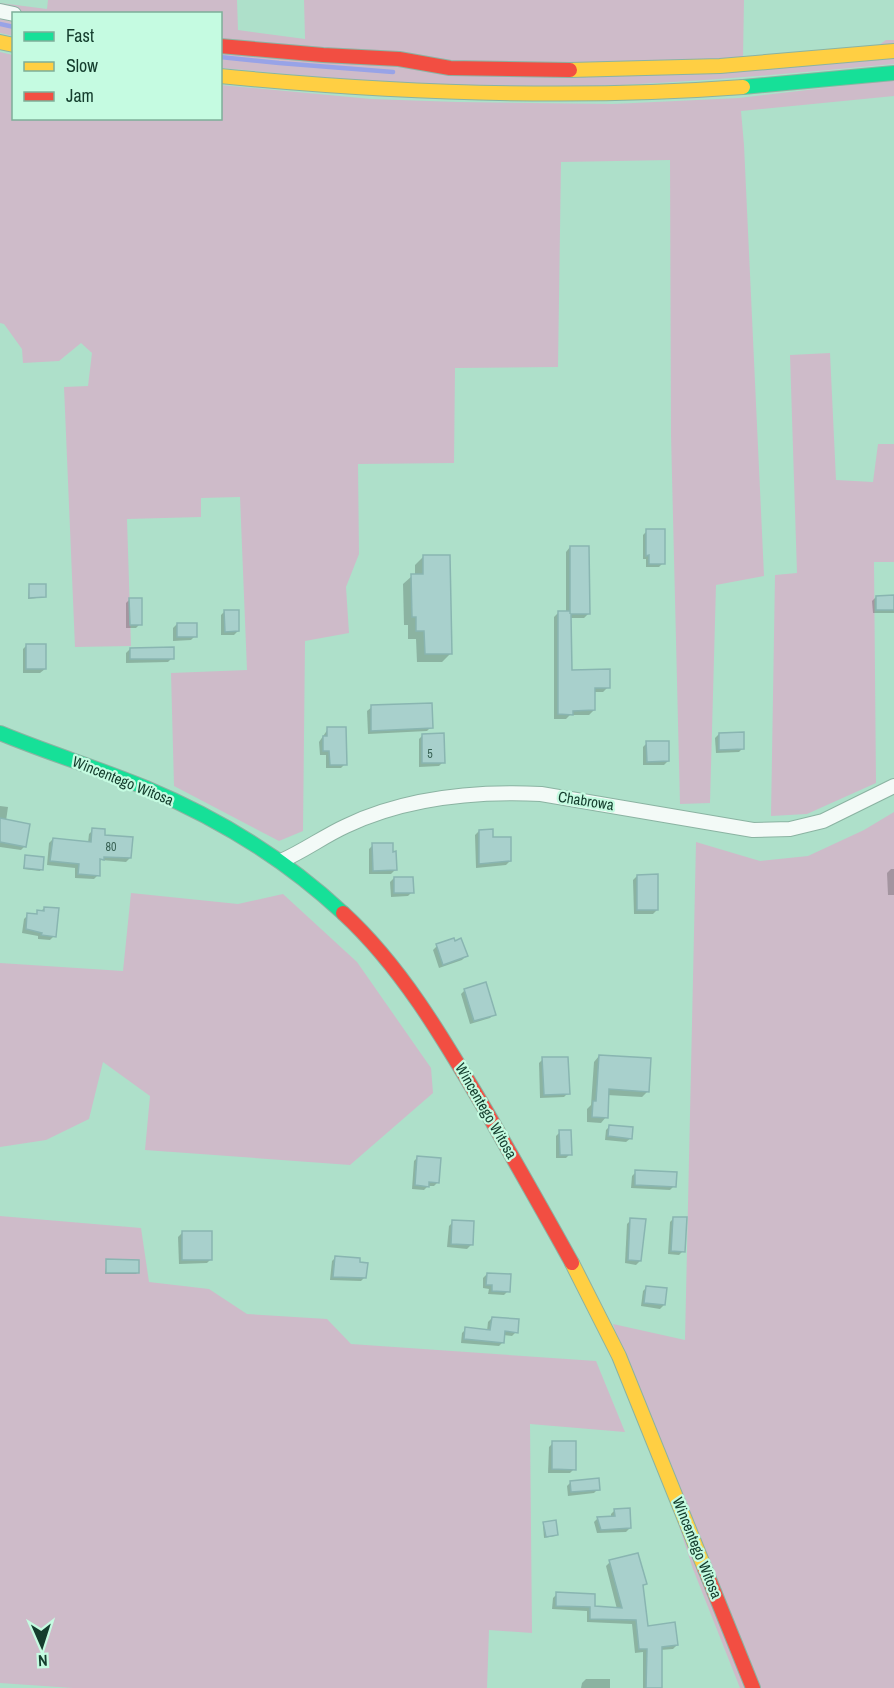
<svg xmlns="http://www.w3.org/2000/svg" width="894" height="1688" font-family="'Archivo Narrow',sans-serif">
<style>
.green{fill:#cebbc9}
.shadow{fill:#0003}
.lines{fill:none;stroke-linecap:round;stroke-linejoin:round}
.stream{stroke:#98a3e7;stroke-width:4.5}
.building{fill:#a8d0cc;stroke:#89b5b1;stroke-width:1.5}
.street-casing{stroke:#8bb3a2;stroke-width:16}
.fast-casing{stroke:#8bb3a2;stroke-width:16}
.slow-casing{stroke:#8bb3a2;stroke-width:16}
.jam-casing{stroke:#8bb3a2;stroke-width:16}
.street{stroke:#f3faf7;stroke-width:14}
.fast{stroke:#16e098;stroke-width:14}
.slow{stroke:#ffcf43;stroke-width:14}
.jam{stroke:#f24e42;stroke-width:14}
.labels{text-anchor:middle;stroke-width:4.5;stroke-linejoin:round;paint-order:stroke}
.number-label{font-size:12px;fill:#396255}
.street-label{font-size:15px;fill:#143d2d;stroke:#c5fbe1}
</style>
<rect width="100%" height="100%" fill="#aee0ca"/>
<g class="green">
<path d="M 48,0 L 237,0 L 238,30 L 305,39 L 304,0 L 744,0 L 743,57 L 876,47 L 886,40 L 894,40 L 894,64 C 786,74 677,84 569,87 C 452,91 336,78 221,68 L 220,14 L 14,14 L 13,36 L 0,33 L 0,3 L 47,9 Z"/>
<path d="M 0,52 L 13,55 L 14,118 L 220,118 L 221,85 L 371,99 L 457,102 L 613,104 L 739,98 L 894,80 L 894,96 L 741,111 L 744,145 L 764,576 L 716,585 L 710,803 L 680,804 L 671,435 L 670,160 L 561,162 L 558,367 L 455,368 L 454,463 L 358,464 L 359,554 L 346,587 L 349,633 L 305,641 L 303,831 L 279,841 L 174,786 L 171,673 L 247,670 L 240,497 L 201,498 L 201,517 L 127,519 L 131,646 L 75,647 L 64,387 L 88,386 L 92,353 L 81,343 L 59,361 L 23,363 L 22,349 L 4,324 L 0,323 Z"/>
<path d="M 830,353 L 836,480 L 873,482 L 878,444 L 894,444 L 894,562 L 874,562 L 876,783 L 807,814 L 771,816 L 775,575 L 797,573 L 790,355 Z"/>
<path d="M 894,812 L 894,1688 L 740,1688 L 693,1569 L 613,1324 L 685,1340 L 696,842 L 760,861 L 808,856 L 864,830 Z"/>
<path d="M 131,893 L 238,904 L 283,894 L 357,962 L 431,1068 L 433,1093 L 350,1165 L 145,1150 L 150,1096 L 103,1062 L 89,1119 L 46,1140 L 0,1147 L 0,963 L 123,971 Z"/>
<path d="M 0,1216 L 141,1228 L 149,1282 L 209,1289 L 247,1314 L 327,1319 L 351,1344 L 596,1361 L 625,1432 L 530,1424 L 532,1633 L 489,1630 L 487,1688 L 73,1688 L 0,1683 Z"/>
</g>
<g class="shadow">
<path d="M 647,531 L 663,563 L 659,567 L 646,567 L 646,559 L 643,559 L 643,535 Z"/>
<path d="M 570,547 L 589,613 L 584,618 L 569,618 L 570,672 L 608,687 L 603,692 L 593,692 L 594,710 L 589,715 L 570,715 L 566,719 L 554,719 L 554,617 L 558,613 L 566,612 L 566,552 Z"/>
<path d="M 423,557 L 451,653 L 442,662 L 417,662 L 416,639 L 408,639 L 408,625 L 404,625 L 403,584 L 412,576 L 415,576 L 415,565 Z"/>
<path d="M 29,586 L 45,597 L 28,599 Z"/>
<path d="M 876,597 L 894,597 L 894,613 L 873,613 L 872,601 Z"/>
<path d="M 130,599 L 140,624 L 136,628 L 126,628 L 126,603 Z"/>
<path d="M 225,611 L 238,631 L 234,635 L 221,635 L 221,615 Z"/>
<path d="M 177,624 L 195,636 L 191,640 L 173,641 L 173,628 Z"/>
<path d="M 27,645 L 45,669 L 40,673 L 23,673 L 23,649 Z"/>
<path d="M 130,649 L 172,658 L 168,662 L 126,663 L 126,653 Z"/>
<path d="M 372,707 L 431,727 L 427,731 L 368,734 L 367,711 Z"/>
<path d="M 328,729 L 345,764 L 341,768 L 326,768 L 326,755 L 320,755 L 319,742 Z"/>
<path d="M 719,734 L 743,748 L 739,752 L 716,753 L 715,738 Z"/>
<path d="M 423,735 L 443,762 L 439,766 L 419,767 L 419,739 Z"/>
<path d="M 647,743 L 668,761 L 664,765 L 643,765 L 643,747 Z"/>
<path d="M 0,806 L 8,807 L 6,821 L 25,846 L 21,850 L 0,847 Z"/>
<path d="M 93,830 L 130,858 L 126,862 L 101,860 L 99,862 L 98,875 L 94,879 L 75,878 L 75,868 L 47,865 L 49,843 L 53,839 L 88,843 L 89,834 Z"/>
<path d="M 479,831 L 492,839 L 510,861 L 506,865 L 476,868 L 475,835 Z"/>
<path d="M 373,845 L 395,870 L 391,874 L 369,874 L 369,849 Z"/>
<path d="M 26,856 L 41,869 L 40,871 L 23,869 Z"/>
<path d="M 891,869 L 894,869 L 894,895 L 888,895 L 887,873 Z"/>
<path d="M 637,876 L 657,910 L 653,914 L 634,914 L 633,880 Z"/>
<path d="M 394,878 L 412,892 L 408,896 L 391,897 L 390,882 Z"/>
<path d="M 45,908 L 54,936 L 50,940 L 38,939 L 38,936 L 22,933 L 24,919 L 28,915 L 34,915 Z"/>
<path d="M 454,942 L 466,956 L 462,960 L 439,968 L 433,950 L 437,946 Z"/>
<path d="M 465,990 L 494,1014 L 490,1018 L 470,1024 L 461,994 Z"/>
<path d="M 599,1056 L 648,1091 L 642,1097 L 607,1095 L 606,1117 L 601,1123 L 587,1122 L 587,1109 L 591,1105 L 594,1062 Z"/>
<path d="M 543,1059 L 568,1093 L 564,1097 L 540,1098 L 539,1063 Z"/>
<path d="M 610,1126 L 631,1138 L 626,1142 L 605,1140 L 606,1130 Z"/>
<path d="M 560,1132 L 570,1154 L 566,1158 L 556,1158 L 556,1136 Z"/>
<path d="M 418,1157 L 438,1182 L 434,1186 L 428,1186 L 424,1190 L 412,1189 L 414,1161 Z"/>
<path d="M 636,1172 L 674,1186 L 670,1190 L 631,1188 L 632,1176 Z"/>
<path d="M 674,1218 L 683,1251 L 679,1255 L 668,1254 L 670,1222 Z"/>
<path d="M 631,1220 L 640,1261 L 636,1265 L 625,1263 L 627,1224 Z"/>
<path d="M 453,1222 L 471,1245 L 467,1249 L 447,1247 L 449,1226 Z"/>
<path d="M 182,1233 L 211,1259 L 207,1263 L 179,1264 L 178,1237 Z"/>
<path d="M 336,1257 L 365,1277 L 361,1281 L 330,1280 L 332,1261 Z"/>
<path d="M 107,1260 L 137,1273 L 136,1274 L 105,1274 Z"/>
<path d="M 487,1274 L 508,1291 L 504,1295 L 488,1294 L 489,1289 L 483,1288 L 483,1278 Z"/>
<path d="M 647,1287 L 664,1305 L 660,1309 L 641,1306 L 643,1291 Z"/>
<path d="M 492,1318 L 516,1332 L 512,1336 L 503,1335 L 503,1342 L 499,1346 L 461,1343 L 462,1333 L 466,1329 L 487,1331 L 488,1322 Z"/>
<path d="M 553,1443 L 574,1469 L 570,1473 L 548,1473 L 549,1447 Z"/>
<path d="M 571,1482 L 598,1489 L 594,1493 L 568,1496 L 567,1486 Z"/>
<path d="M 615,1510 L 630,1528 L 626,1532 L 597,1533 L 594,1522 L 598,1518 L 611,1518 L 611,1514 Z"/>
<path d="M 544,1523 L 557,1535 L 555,1536 L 544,1538 L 543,1525 Z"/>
<path d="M 610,1562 L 645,1584 L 642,1588 L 647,1627 L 677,1645 L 673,1649 L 660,1650 L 660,1688 L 643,1688 L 643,1652 L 635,1653 L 632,1624 L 587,1622 L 587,1611 L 552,1609 L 553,1598 L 557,1594 L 593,1608 L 617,1609 L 606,1566 Z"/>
<path d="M 586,1679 L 610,1679 L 610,1688 L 581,1688 L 582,1683 Z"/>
</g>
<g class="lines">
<g class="stream">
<path d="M 0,24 L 14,27"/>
<path d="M 220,57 L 279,63 L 393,72"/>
</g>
</g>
<g class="building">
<path d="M 646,529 L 665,529 L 665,564 L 649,564 L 649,555 L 646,556 Z"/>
<path d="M 570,546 L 589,546 L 590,614 L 571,614 L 572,670 L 610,669 L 610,688 L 595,688 L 595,710 L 573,711 L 573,715 L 558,714 L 558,611 L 570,611 L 570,614 Z"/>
<path d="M 423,555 L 450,555 L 452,654 L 425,654 L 424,631 L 416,631 L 416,617 L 412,617 L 411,574 L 423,574 Z"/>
<path d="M 29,584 L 46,584 L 46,597 L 29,598 Z"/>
<path d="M 894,595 L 894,610 L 876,610 L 876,596 Z"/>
<path d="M 129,598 L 142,598 L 142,625 L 130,625 Z"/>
<path d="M 224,610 L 239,610 L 239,631 L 225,632 Z"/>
<rect x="177" y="623" width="20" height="14"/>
<rect x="26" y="644" width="20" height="25"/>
<path d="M 174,647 L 174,659 L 130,659 L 130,648 Z"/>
<path d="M 432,703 L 433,728 L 371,731 L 371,705 Z"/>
<path d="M 327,727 L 346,727 L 347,765 L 330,765 L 329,751 L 323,751 L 323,736 L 327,736 Z"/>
<path d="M 744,732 L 744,749 L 719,750 L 719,733 Z"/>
<path d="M 444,733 L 445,763 L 422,763 L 422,734 Z"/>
<path d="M 646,741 L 669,741 L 669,761 L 647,762 Z"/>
<path d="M 0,818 L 30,824 L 26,847 L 0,842 Z"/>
<path d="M 92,828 L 105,829 L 105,835 L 133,837 L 131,858 L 104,857 L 104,860 L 100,859 L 100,876 L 78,874 L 79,864 L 50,861 L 53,838 L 91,842 Z"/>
<path d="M 493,829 L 493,837 L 511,837 L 511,861 L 479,864 L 479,830 Z"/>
<path d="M 372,843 L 393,843 L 393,852 L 396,851 L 397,870 L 373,871 Z"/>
<path d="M 25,855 L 44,857 L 43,870 L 24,868 Z"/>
<path d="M 658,874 L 658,910 L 637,910 L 637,875 Z"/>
<path d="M 394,877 L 413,877 L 414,893 L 394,893 Z"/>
<path d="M 44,907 L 59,908 L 56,937 L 41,935 L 42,933 L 26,929 L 27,913 L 37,914 L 37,910 L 44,911 Z"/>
<path d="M 454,938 L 455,941 L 461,938 L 468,956 L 443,965 L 436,944 Z"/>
<path d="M 486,982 L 496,1015 L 474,1021 L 464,989 Z"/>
<path d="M 599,1055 L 651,1058 L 649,1092 L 609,1089 L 608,1118 L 592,1117 L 593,1101 L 596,1101 Z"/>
<path d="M 542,1057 L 568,1057 L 570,1094 L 544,1095 Z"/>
<path d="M 609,1125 L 633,1127 L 632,1139 L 608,1136 Z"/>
<path d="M 559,1130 L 571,1130 L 572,1155 L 560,1155 Z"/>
<path d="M 417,1156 L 441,1158 L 439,1183 L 429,1182 L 429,1187 L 415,1185 Z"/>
<path d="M 635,1170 L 677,1172 L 676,1187 L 635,1185 Z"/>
<path d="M 673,1217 L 687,1217 L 685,1252 L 671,1251 Z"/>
<path d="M 630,1218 L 646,1219 L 641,1261 L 628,1260 Z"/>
<path d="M 452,1220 L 474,1221 L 473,1245 L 451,1244 Z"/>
<rect x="182" y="1231" width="30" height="29"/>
<path d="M 335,1256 L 360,1258 L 360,1262 L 368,1263 L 366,1278 L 333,1277 Z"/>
<path d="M 106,1259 L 139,1260 L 139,1273 L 106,1273 Z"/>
<path d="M 487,1273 L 511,1274 L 510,1292 L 492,1291 L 492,1285 L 486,1285 Z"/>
<path d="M 646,1286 L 667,1288 L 665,1305 L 644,1303 Z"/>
<path d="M 492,1317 L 519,1319 L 518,1333 L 505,1331 L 504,1343 L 464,1339 L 465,1327 L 490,1330 Z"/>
<path d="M 552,1441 L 576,1441 L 576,1470 L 552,1469 Z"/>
<path d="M 599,1478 L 600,1490 L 571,1492 L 570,1481 Z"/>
<path d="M 630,1508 L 631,1528 L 601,1530 L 597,1517 L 615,1516 L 614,1509 Z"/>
<path d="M 556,1520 L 558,1535 L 546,1537 L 543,1522 Z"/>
<path d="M 638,1553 L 647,1584 L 643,1585 L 648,1626 L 675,1622 L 678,1645 L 662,1647 L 662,1688 L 646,1688 L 647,1649 L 639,1649 L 636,1620 L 590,1619 L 590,1607 L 556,1606 L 556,1592 L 595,1594 L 595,1606 L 622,1608 L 609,1560 Z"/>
</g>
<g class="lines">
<defs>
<g id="street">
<path d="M 0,11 L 14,14"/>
<path d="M 281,861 C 304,851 324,836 346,826 C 407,797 475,791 541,794 L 753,830 L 790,829 L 823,821 L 894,786"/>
</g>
<g id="fast">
<path d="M 743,87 L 894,73"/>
<path d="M 0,733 C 48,753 98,768 146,788 C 220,819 285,859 343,913"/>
</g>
<g id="slow">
<path d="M 0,42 L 14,45"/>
<path d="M 570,70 L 720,66 L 894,51"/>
<path d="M 220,76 C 394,93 569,100 743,87"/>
<path d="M 572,1263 L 619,1356 L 705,1569"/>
</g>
<g id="jam">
<path d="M 220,46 L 323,55 L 399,59 L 450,68 L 570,70"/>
<path d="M 343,913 C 404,969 447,1045 489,1116 C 517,1165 545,1214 572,1263"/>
<path d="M 705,1569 L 753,1688"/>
</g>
</defs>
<use href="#street" class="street-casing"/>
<use href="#fast" class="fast-casing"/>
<use href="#slow" class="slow-casing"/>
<use href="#jam" class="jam-casing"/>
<use href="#street" class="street"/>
<use href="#fast" class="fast"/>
<use href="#slow" class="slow"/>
<use href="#jam" class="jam"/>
</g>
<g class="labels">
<g class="number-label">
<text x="430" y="758">5</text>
<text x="111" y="851">80</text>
</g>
<g class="street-label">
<text transform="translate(123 781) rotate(22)" y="5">Wincentego Witosa</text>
<text transform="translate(586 801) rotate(9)" y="5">Chabrowa</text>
<text transform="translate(486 1111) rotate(60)" y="5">Wincentego Witosa</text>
<text transform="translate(697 1548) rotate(68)" y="5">Wincentego Witosa</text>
</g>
</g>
<rect x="12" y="12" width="210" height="108" fill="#c5fbe1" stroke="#7eaf99" stroke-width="1.5"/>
<rect x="24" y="32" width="30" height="9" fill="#16e098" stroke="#7eaf99" stroke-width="1.5"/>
<text x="66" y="42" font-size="18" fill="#143d2d">Fast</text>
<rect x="24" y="62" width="30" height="9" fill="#ffcf43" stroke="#7eaf99" stroke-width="1.5"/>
<text x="66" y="72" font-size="18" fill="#143d2d">Slow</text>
<rect x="24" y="92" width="30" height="9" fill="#f24e42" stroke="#7eaf99" stroke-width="1.5"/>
<text x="66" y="102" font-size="18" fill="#143d2d">Jam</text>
<g transform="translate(42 1646) rotate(177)" stroke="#c5fbe1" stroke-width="4.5" paint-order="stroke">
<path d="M0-4.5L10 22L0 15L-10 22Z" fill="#143d2d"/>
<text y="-9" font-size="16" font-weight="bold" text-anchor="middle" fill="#143d2d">N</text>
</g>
</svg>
